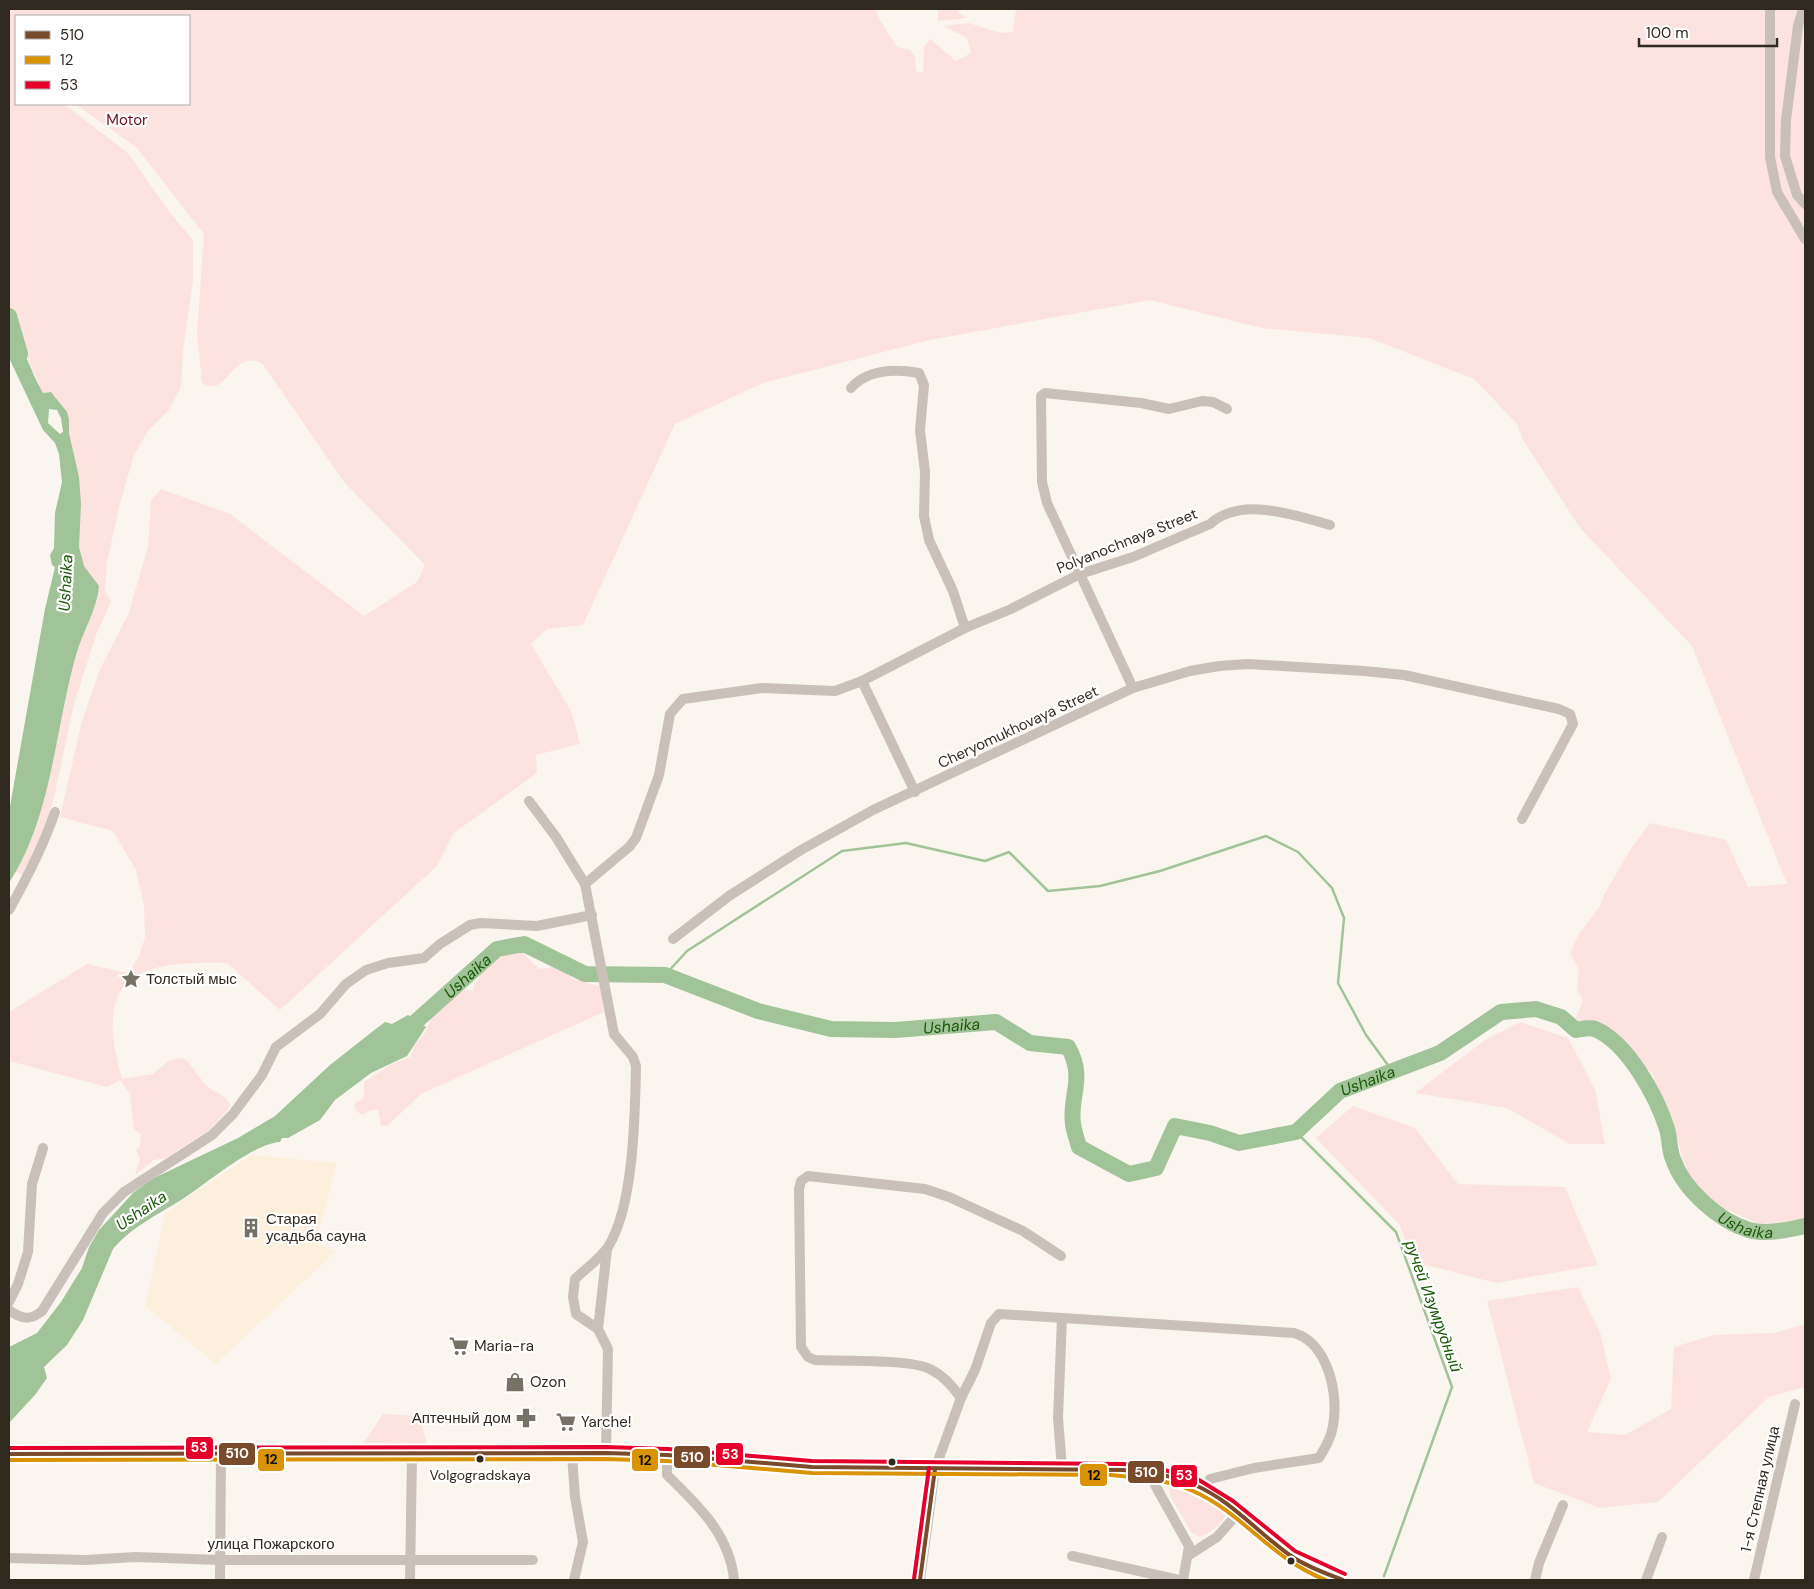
<svg xmlns="http://www.w3.org/2000/svg" width="1814" height="1589" font-family="'DM Sans',sans-serif">
<style>
.built{fill:#fcf0dd}
.green{fill:#fce3e0}
.water{fill:#a1c398;fill-rule:evenodd}
.lines{fill:none;stroke-linecap:round;stroke-linejoin:round}
.stream{stroke:#a1c398;stroke-width:2.5}
.river{stroke:#a1c398;stroke-width:16}
.minor{stroke:#cac0ba;stroke-width:10}
.bus-1-casing{stroke:#fff;stroke-width:8}
.bus-2-casing{stroke:#fff;stroke-width:8}
.bus-3-casing{stroke:#fff;stroke-width:8}
.bus-1{stroke:#7a4b2a;stroke-width:4}
.bus-2{stroke:#d99304;stroke-width:4}
.bus-3{stroke:#e4002b;stroke-width:4}
.bus-dot{fill:#2f291e;stroke:#fff;stroke-width:2}
.labels{text-anchor:middle;stroke-width:4.5;stroke-linejoin:round;paint-order:stroke}
.bus-label{font-size:14px;fill:#2f291e;stroke:#fff}
.park-label{font-size:15px;fill:#6e0d1e;stroke:#fff}
.street-label{font-size:15px;fill:#2f291e;stroke:#fff}
.poi-label{font-size:15px;fill:#2f291e;stroke:#fff;text-anchor:start}
.water-label{font-size:16px;font-style:italic;fill:#175905;stroke:#fff}
.line-badge{stroke:#fff;stroke-width:2}
.badge-label{font-size:14px;text-anchor:middle;font-weight:bold;fill:#fff}
.pale-badge-label{font-size:14px;text-anchor:middle;font-weight:bold;fill:#111}
</style>
<rect width="100%" height="100%" fill="#faf6ef"/>
<path class="built" d="M 251,1155 L 337,1163 L 316,1243 L 336,1251 L 216,1364 L 145,1306 L 165,1213 Z"/>
<g class="green">
<path d="M 9,9 L 876,9 L 878,17 L 897,47 L 910,50 L 915,57 L 916,71 L 923,73 L 924,47 L 930,39 L 956,61 L 971,53 L 967,38 L 943,26 L 969,23 L 1000,33 L 1013,32 L 1016,9 L 1805,9 L 1805,1220 L 1759,1224 L 1721,1207 L 1704,1194 L 1687,1172 L 1672,1122 L 1653,1075 L 1624,1043 L 1601,1024 L 1580,1026 L 1576,1017 L 1583,1001 L 1577,989 L 1579,970 L 1570,953 L 1579,934 L 1600,906 L 1604,895 L 1630,850 L 1650,823 L 1726,840 L 1748,887 L 1787,884 L 1692,646 L 1580,528 L 1523,440 L 1517,424 L 1474,379 L 1369,338 L 1261,328 L 1150,300 L 930,340 L 763,383 L 675,424 L 583,625 L 547,629 L 531,644 L 572,713 L 580,744 L 536,755 L 537,773 L 454,833 L 437,866 L 280,1010 L 227,963 C 133,960 93,977 122,1079 L 153,1074 L 168,1061 L 179,1058 L 187,1060 L 206,1086 L 226,1098 L 231,1106 L 209,1130 L 166,1158 L 154,1160 L 135,1175 L 140,1159 L 136,1150 L 140,1146 L 141,1135 L 134,1129 L 130,1094 L 120,1080 L 107,1087 L 9,1061 L 9,1012 L 87,964 L 127,973 L 139,957 L 145,937 L 144,906 L 136,870 L 113,831 L 60,817 L 82,721 L 101,667 L 128,615 L 148,547 L 151,501 L 161,489 L 230,514 L 364,616 L 417,582 L 425,565 L 344,482 L 262,363 C 230,349 229,399 202,383 L 197,334 L 204,234 L 136,147 L 75,104 L 189,104 L 189,16 L 16,16 L 16,104 L 64,104 L 128,153 L 171,214 L 193,240 L 193,281 L 183,350 L 181,387 L 168,411 L 148,431 L 134,455 L 119,507 L 107,563 L 105,591 L 111,602 L 96,635 L 74,704 L 55,793 L 46,824 L 23,876 L 13,870 L 81,568 L 77,547 L 78,478 L 69,433 L 69,419 L 55,396 L 49,392 L 43,393 C 37,380 21,338 11,331 L 13,326 L 9,320 Z"/>
<path d="M 938,9 L 958,9 L 958,12 L 967,18 L 938,21 Z"/>
<path d="M 512,951 L 521,951 L 539,969 L 555,967 L 563,969 L 573,979 L 600,986 L 604,1012 L 421,1094 L 387,1126 L 381,1126 L 378,1110 L 371,1110 L 362,1115 L 356,1111 L 354,1104 L 364,1098 L 364,1082 L 390,1065 L 410,1057 L 415,1044 L 425,1033 L 433,1014 L 459,993 L 465,990 L 473,991 C 477,973 496,956 512,951 Z"/>
<path d="M 1520,1022 L 1568,1038 L 1595,1089 L 1605,1144 L 1570,1144 L 1507,1108 L 1415,1093 L 1485,1040 Z"/>
<path d="M 1353,1106 L 1415,1128 L 1458,1184 L 1565,1187 L 1598,1265 L 1496,1283 L 1414,1262 L 1399,1224 L 1316,1138 Z"/>
<path d="M 1578,1287 L 1601,1335 L 1611,1379 L 1587,1432 L 1625,1435 L 1671,1409 L 1674,1347 L 1713,1335 L 1774,1333 L 1805,1324 L 1805,1387 L 1769,1397 L 1658,1502 L 1600,1508 L 1534,1483 L 1487,1301 Z"/>
<path d="M 383,1414 L 419,1416 L 429,1450 L 359,1450 Z"/>
<path d="M 1172,1483 C 1190,1490 1217,1495 1227,1513 C 1221,1524 1211,1534 1199,1537 L 1192,1533 L 1170,1496 L 1169,1485 Z"/>
</g>
<g class="water">
<path d="M 9,320 L 13,326 L 11,331 C 23,340 24,355 31,368 C 34,377 39,385 43,393 L 51,392 L 67,412 L 69,419 L 69,433 L 79,477 L 81,504 L 79,547 L 84,566 L 99,586 C 97,610 82,633 76,655 C 55,729 52,817 9,883 L 9,812 L 45,609 L 55,567 L 52,565 L 50,555 L 54,548 L 55,513 L 62,482 L 59,454 L 55,443 L 43,430 L 10,360 ZM 49,409 L 57,410 L 61,418 L 63,432 L 60,434 L 48,423 Z"/>
<path d="M 408,1015 L 426,1027 L 407,1056 L 371,1073 L 335,1100 L 320,1120 L 288,1138 L 282,1138 L 280,1142 C 253,1144 211,1180 187,1196 C 162,1213 133,1225 113,1249 L 83,1320 L 67,1345 L 44,1367 L 47,1378 L 35,1395 L 9,1423 L 9,1347 L 37,1333 L 61,1302 L 82,1268 L 89,1247 L 99,1230 L 133,1193 L 152,1179 L 238,1138 L 275,1116 L 330,1065 L 377,1028 L 385,1022 L 392,1024 Z"/>
</g>
<g class="lines">
<g class="stream">
<path d="M 665,975 L 687,951 L 842,851 L 906,843 L 985,861 L 1009,852 L 1048,891 L 1100,886 L 1160,871 L 1266,836 L 1298,852 L 1332,888 L 1344,918 L 1338,983 L 1366,1035 L 1393,1072"/>
<path d="M 1296,1132 L 1396,1232 L 1452,1387 L 1384,1576"/>
</g>
<g class="river">
<path d="M 9,316 L 20,354"/>
<path id="s1" d="M 401,1035 L 497,949 L 524,944 L 585,974 L 665,975 L 758,1011 L 831,1029 L 895,1030 L 996,1022 L 1030,1043 L 1068,1047 C 1086,1078 1069,1096 1073,1124 C 1074,1132 1077,1139 1079,1147 L 1129,1174 L 1156,1168 L 1175,1126 L 1210,1133 L 1239,1143 L 1296,1132 L 1340,1091 L 1440,1053 L 1501,1012 L 1536,1009 L 1561,1017 L 1576,1030 C 1582,1029 1590,1027 1595,1029 C 1628,1043 1657,1097 1667,1129 C 1670,1139 1669,1150 1673,1159 C 1683,1189 1719,1221 1749,1230 C 1766,1235 1789,1230 1805,1226"/>
</g>
<g class="minor">
<path d="M 1770,9 L 1770,157 L 1777,192 L 1805,239"/>
<path d="M 1803,9 L 1798,26 L 1786,120 L 1785,156 L 1797,195 L 1805,204"/>
<path d="M 851,388 C 868,369 896,369 919,373 L 924,385 L 920,430 L 925,472 L 924,516 L 929,540 L 953,591 L 965,628"/>
<path d="M 862,681 L 915,792"/>
<path d="M 1133,688 L 1047,503 L 1042,482 L 1041,396 L 1045,393 L 1141,403 L 1169,409 L 1202,401 L 1213,402 L 1227,409"/>
<path d="M 529,801 L 556,837 L 585,884 L 614,1034 L 633,1057 L 636,1066 C 635,1114 634,1206 608,1247 C 600,1259 585,1269 575,1279 L 573,1297 L 576,1314 L 598,1329 L 608,1349 L 606,1453"/>
<path d="M 585,884 L 629,847 L 636,838 L 659,775 L 670,714 L 683,699 L 762,688 L 835,691 L 862,681 L 965,628 L 1011,609 L 1080,574 L 1133,557 L 1210,524 C 1241,496 1294,515 1330,525"/>
<path d="M 9,910 C 27,878 43,847 55,812"/>
<path d="M 673,939 L 729,896 L 801,850 L 873,810 L 1133,688 L 1190,671 L 1219,666 L 1248,664 L 1364,671 L 1404,675 L 1559,709 L 1570,714 L 1573,724 L 1522,819"/>
<path d="M 9,1302 L 18,1284 L 28,1252 L 32,1184 L 43,1148"/>
<path d="M 9,1310 C 21,1319 30,1321 42,1311 L 103,1213 L 124,1192 L 212,1135 L 233,1114 L 262,1075 L 276,1047 L 320,1014 L 346,984 L 366,970 L 388,963 L 424,958 L 440,944 L 470,925 L 481,923 L 537,926 L 592,915"/>
<path d="M 1062,1318 L 1058,1418 L 1062,1468"/>
<path d="M 598,1329 L 607,1249"/>
<path d="M 961,1398 C 952,1386 944,1376 930,1369 C 910,1359 841,1361 815,1360 L 808,1357 L 801,1347 L 799,1189 L 801,1181 L 808,1176 L 925,1189 L 949,1197 L 1023,1231 L 1061,1256"/>
<path d="M 9,1454 L 606,1453 L 667,1455 L 812,1467 L 1111,1469 C 1143,1472 1178,1474 1207,1491 C 1238,1509 1262,1536 1291,1556 C 1307,1567 1325,1573 1343,1580"/>
<path d="M 572,1454 L 575,1497 L 583,1542 L 574,1580"/>
<path d="M 667,1455 L 667,1475 C 698,1505 730,1535 734,1580"/>
<path d="M 1155,1473 L 1155,1485 L 1189,1546 L 1183,1580"/>
<path d="M 1189,1555 L 1217,1537 L 1239,1512"/>
<path d="M 1072,1556 L 1179,1580"/>
<path d="M 9,1558 L 85,1560 L 136,1557 L 220,1560 L 533,1560"/>
<path d="M 220,1580 L 221,1455"/>
<path d="M 410,1580 L 412,1455"/>
<path d="M 920,1580 L 935,1469 L 961,1398 L 975,1370 L 991,1323 L 999,1314 L 1294,1333 C 1328,1343 1339,1394 1333,1426 C 1331,1438 1325,1448 1319,1458 L 1254,1468 L 1210,1479 L 1206,1490"/>
<path d="M 1535,1580 L 1539,1563 L 1563,1505"/>
<path d="M 1646,1580 L 1662,1537"/>
<path d="M 1754,1580 L 1795,1404"/>
</g>
<defs>
<g id="bus-1">
<path d="M 9,1454 L 606,1453 L 667,1455 L 812,1467 L 1123,1470 C 1147,1472 1172,1475 1195,1485 C 1232,1501 1258,1533 1291,1556 C 1307,1567 1325,1573 1343,1580"/>
<path d="M 920,1580 L 935,1469"/>
</g>
<path id="bus-2" d="M 9,1460 L 606,1459 L 667,1461 L 812,1473 L 1111,1475 C 1138,1478 1167,1479 1193,1491 C 1243,1513 1271,1559 1326,1580"/>
<g id="bus-3">
<path d="M 9,1448 L 606,1447 L 668,1449 L 812,1461 L 1124,1464 L 1161,1469 L 1199,1480 L 1233,1501 L 1295,1551 L 1345,1574"/>
<path d="M 914,1579 L 929,1468"/>
</g>
</defs>
<use href="#bus-1" class="bus-1-casing"/>
<use href="#bus-2" class="bus-2-casing"/>
<use href="#bus-3" class="bus-3-casing"/>
<use href="#bus-1" class="bus-1"/>
<use href="#bus-2" class="bus-2"/>
<use href="#bus-3" class="bus-3"/>
</g>
<defs>
<symbol id="sight-bare" viewBox="-9 -9 18 18"><path d="M0-6L1.8-2.2L6-1.7L2.9 1.2L3.7 5.4L0 3.3L-3.7 5.4L-2.9 1.2L-6-1.7L-1.8-2.2Z" fill="#767167" stroke="#fff" stroke-width="2.5" paint-order="stroke"/></symbol>
<symbol id="building-bare" viewBox="-9 -9 18 18"><path d="M-4-6H4V6H1V3H-1V6H-4ZM-2.5-4.3h1.7v1.8h-1.7ZM.8-4.3h1.7v1.8H.8ZM-2.5-1h1.7V.8h-1.7ZM.8-1h1.7V.8H.8Z" fill="#767167" stroke="#fff" stroke-width="2.5" paint-order="stroke"/></symbol>
<symbol id="supermarket-bare" viewBox="-9 -9 18 18"><path d="M-6-5.5h2.5l.6 2H6L4.5 2H-2.5L-4.4-4H-6ZM-1.5 3.2a1.3 1.3 0 1 0 .1 0ZM3 3.2a1.3 1.3 0 1 0 .1 0Z" fill="#767167" stroke="#fff" stroke-width="2.5" paint-order="stroke"/></symbol>
<symbol id="shop-bare" viewBox="-9 -9 18 18"><path d="M-5-2.5h2.3a2.7 3.5 0 0 1 5.4 0H5L5.5 6h-11ZM-1.5-2.5h3a1.5 2.3 0 0 0-3 0Z" fill="#767167" stroke="#fff" stroke-width="2.5" paint-order="stroke"/></symbol>
<symbol id="pharmacy-bare" viewBox="-9 -9 18 18"><path d="M-2-6h4v4h4v4h-4v4h-4v-4h-4v-4h4Z" fill="#767167" stroke="#fff" stroke-width="2.5" paint-order="stroke"/></symbol>
</defs>
<g fill-rule="evenodd">
<use href="#sight-bare" x="117" y="965" width="28" height="28"/>
<use href="#building-bare" x="237" y="1214" width="28" height="28"/>
<use href="#supermarket-bare" x="445" y="1332" width="28" height="28"/>
<use href="#shop-bare" x="501" y="1368" width="28" height="28"/>
<use href="#pharmacy-bare" x="512" y="1404" width="28" height="28"/>
<use href="#supermarket-bare" x="552" y="1408" width="28" height="28"/>
</g>
<g class="bus-dot">
<circle cx="480" cy="1459" r="4.5"/>
<circle cx="892" cy="1462" r="4.5"/>
<circle cx="1291" cy="1561" r="4.5"/>
</g>
<g class="labels">
<g class="bus-label">
<text x="480" y="1480">Volgogradskaya</text>
</g>
<g class="park-label">
<text x="127" y="125">Motor</text>
</g>
<g class="street-label">
<text transform="translate(1127 541) rotate(-22)" y="5">Polyanochnaya Street</text>
<text transform="translate(1018 727) rotate(-25)" y="5">Cheryomukhovaya Street</text>
<text transform="translate(1760 1489) rotate(-77)" y="5">1-я Степная улица</text>
<text x="271" y="1549">улица Пожарского</text>
</g>
<g class="poi-label">
<text x="146" y="984">Толстый мыс</text>
<text x="266" y="1224">Старая<tspan x="266" dy="17">усадьба сауна</tspan></text>
<text x="474" y="1351">Maria-ra</text>
<text x="530" y="1387">Ozon</text>
<text x="511" y="1423" text-anchor="end">Аптечный дом</text>
<text x="581" y="1427">Yarche!</text>
</g>
<g class="water-label">
<text transform="translate(65 583) rotate(-87)" y="6">Ushaika</text>
<text dy="6" stroke="none"><textPath href="#s1" startOffset="89">Ushaika</textPath></text>
<text dy="6" stroke="none"><textPath href="#s1" startOffset="600">Ushaika</textPath></text>
<text dy="6" stroke="none"><textPath href="#s1" startOffset="1170">Ushaika</textPath></text>
<text transform="translate(141 1210) rotate(-34)" y="6">Ushaika</text>
<text dy="6" stroke="none"><textPath href="#s1" startOffset="1681">Ushaika</textPath></text>
<text transform="translate(1434 1306) rotate(70)" y="6">ручей Изумрудный</text>
</g>
</g>
<g class="line-badge">
<rect x="185" y="1436" width="29" height="24" rx="5" fill="#e4002b"/>
<rect x="218" y="1442" width="38" height="24" rx="5" fill="#7a4b2a"/>
<rect x="715" y="1442" width="29" height="24" rx="5" fill="#e4002b"/>
<rect x="673" y="1445" width="38" height="24" rx="5" fill="#7a4b2a"/>
<rect x="257" y="1448" width="28" height="24" rx="5" fill="#d99304"/>
<rect x="631" y="1448" width="28" height="24" rx="5" fill="#d99304"/>
<rect x="1127" y="1460" width="38" height="24" rx="5" fill="#7a4b2a"/>
<rect x="1079" y="1463" width="29" height="24" rx="5" fill="#d99304"/>
<rect x="1170" y="1464" width="28" height="24" rx="5" fill="#e4002b"/>
</g>
<g class="badge-label">
<text x="199" y="1452">53</text>
<text x="237" y="1458">510</text>
<text x="730" y="1459">53</text>
<text x="692" y="1462">510</text>
<text x="1146" y="1477">510</text>
<text x="1184" y="1480">53</text>
</g>
<g class="pale-badge-label">
<text x="271" y="1464">12</text>
<text x="645" y="1465">12</text>
<text x="1094" y="1480">12</text>
</g>
<rect width="1814" height="1589" fill="none" stroke="#2f291e" stroke-width="20"/>
<rect x="15" y="15" width="175" height="90" fill="#ffffff" stroke="#aca9a5"/>
<rect x="25" y="31" width="25" height="8" fill="#7a4b2a" stroke="#aca9a5"/>
<text x="60" y="40" font-size="15" fill="#2f291e">510</text>
<rect x="25" y="56" width="25" height="8" fill="#d99304" stroke="#aca9a5"/>
<text x="60" y="65" font-size="15" fill="#2f291e">12</text>
<rect x="25" y="81" width="25" height="8" fill="#e4002b" stroke="#aca9a5"/>
<text x="60" y="90" font-size="15" fill="#2f291e">53</text>
<path d="M1639 38v8h138v-8" fill="none" stroke="#2f291e" stroke-width="2.5"/>
<text x="1646" y="38" font-size="15" fill="#2f291e" stroke="#ffffff" stroke-width="4" paint-order="stroke">100 m</text>
</svg>
